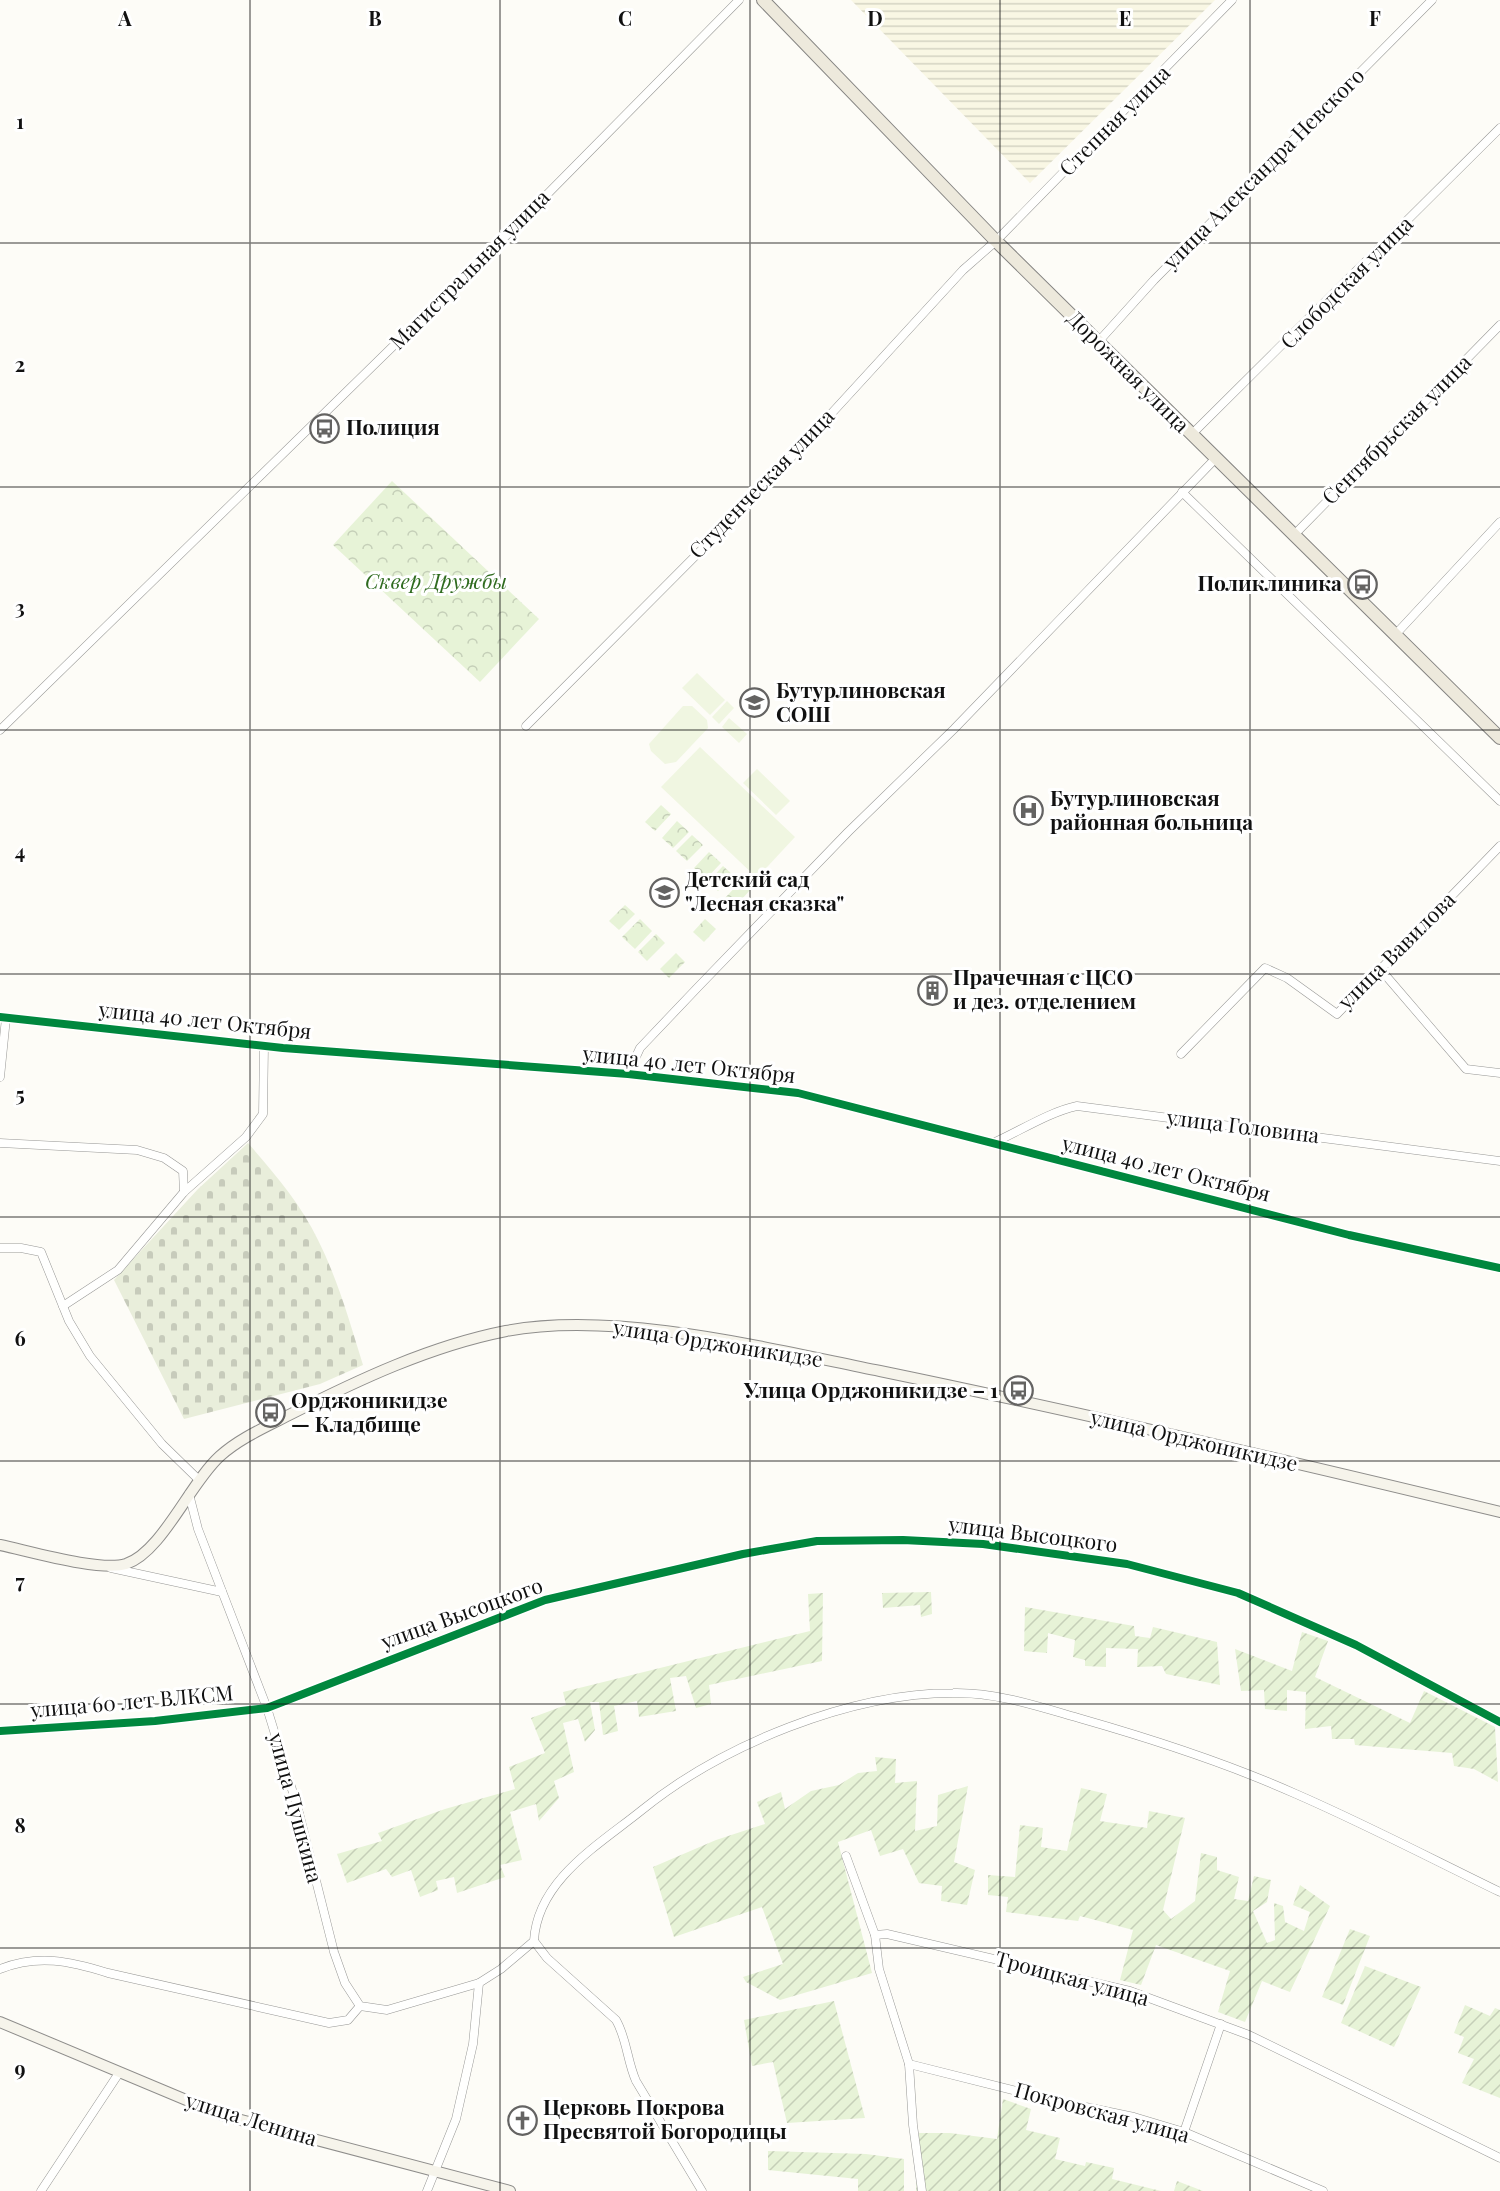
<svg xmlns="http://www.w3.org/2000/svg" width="1500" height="2191" font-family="'Playfair Display',serif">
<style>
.farmland{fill:url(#farmland-rules)}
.cemetery{fill:url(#cemetery-stones)}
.park{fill:url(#park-crowns)}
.garden{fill:url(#garden-furrows)}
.pitch{fill:#f0f6e1}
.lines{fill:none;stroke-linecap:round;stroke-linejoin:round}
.street-casing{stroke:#979795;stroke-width:9}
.secondary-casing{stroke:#8e8d8b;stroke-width:12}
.primary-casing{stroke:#858482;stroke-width:14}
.street{stroke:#fffffe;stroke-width:8}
.secondary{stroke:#f6f4eb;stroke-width:10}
.primary{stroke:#ede9dc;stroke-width:12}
.cycleway-casing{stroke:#fff;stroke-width:11}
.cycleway{stroke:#00873e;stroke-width:8}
.grid{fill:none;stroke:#111;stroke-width:1.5;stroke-opacity:0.55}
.labels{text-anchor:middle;stroke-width:6;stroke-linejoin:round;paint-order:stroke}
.street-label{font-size:21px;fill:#111;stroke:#fff}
.poi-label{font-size:21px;font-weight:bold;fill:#111;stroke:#fff;text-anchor:start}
.park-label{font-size:21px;font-style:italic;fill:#2f6b1f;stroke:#fff}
.grid-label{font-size:20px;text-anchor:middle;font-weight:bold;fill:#111;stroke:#fff;stroke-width:6;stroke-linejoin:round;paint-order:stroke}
</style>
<defs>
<pattern id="farmland-rules" width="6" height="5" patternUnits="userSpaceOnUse" patternTransform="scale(1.5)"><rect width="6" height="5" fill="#f9f7e4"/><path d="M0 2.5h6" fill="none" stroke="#d4d3c3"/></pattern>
<pattern id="cemetery-stones" width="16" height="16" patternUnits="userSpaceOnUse" patternTransform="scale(1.5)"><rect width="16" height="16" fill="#e9eedb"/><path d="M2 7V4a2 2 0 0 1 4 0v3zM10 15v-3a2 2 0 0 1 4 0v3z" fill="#c7cbbb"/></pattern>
<pattern id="park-crowns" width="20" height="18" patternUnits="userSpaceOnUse" patternTransform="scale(1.5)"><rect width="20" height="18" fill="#e7f3d7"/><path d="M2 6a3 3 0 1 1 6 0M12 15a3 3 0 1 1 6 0" fill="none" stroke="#c5cfb8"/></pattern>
<pattern id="garden-furrows" width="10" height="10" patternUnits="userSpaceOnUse" patternTransform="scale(1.5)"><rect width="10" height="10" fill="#e7f3d7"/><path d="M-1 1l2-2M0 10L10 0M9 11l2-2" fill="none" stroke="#c5cfb8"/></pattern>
</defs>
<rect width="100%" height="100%" fill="#fdfcf7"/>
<path class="farmland" d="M 851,0 L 1215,0 L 1030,183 Z"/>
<path class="cemetery" d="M 248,1143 C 274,1173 301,1204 318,1240 C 338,1280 350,1323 363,1365 L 320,1384 L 184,1419 L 114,1280 L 198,1189 Z"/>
<g class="park">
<path d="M 392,481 L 539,619 L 480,682 L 333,545 Z"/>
<path d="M 661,805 L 671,814 L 655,831 L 645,822 Z"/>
<path d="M 677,821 L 689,832 L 673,848 L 662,838 Z"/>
<path d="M 692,835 L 703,845 L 687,861 L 676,851 Z"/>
<path d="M 709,852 L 721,863 L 706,879 L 694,868 Z"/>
<path d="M 723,866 L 733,875 L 718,891 L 708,882 Z"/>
<path d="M 741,881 L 750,890 L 735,907 L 725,898 Z"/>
<path d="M 625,905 L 635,914 L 619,930 L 609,921 Z"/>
<path d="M 640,919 L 652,931 L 635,949 L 622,937 Z"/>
<path d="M 705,919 L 716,929 L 704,942 L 693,932 Z"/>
<path d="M 656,934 L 665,943 L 647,961 L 638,952 Z"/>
<path d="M 676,953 L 685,962 L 669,978 L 660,969 Z"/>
</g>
<g class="garden">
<path d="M 931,1592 L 932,1614 L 921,1617 L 920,1605 L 883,1608 L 882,1593 Z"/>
<path d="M 823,1593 L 822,1661 L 709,1685 L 711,1704 L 696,1708 L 686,1676 L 670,1678 L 676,1711 L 639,1717 L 637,1701 L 614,1706 L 618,1731 L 603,1735 L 599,1702 L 590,1702 L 595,1730 L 585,1742 L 578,1719 L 563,1723 L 574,1772 L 554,1781 L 559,1798 L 539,1821 L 536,1804 L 510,1812 L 522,1860 L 500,1865 L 505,1877 L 457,1893 L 454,1877 L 436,1881 L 438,1890 L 420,1897 L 411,1870 L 392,1877 L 386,1869 L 347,1883 L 337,1854 L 382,1841 L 378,1833 L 445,1809 L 515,1789 L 509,1767 L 545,1753 L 531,1718 L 566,1705 L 563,1692 L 810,1631 L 808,1594 Z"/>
<path d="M 1025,1607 L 1134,1626 L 1135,1636 L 1150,1638 L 1153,1627 L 1217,1642 L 1220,1685 L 1166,1674 L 1162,1666 L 1137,1667 L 1138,1649 L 1106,1648 L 1106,1667 L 1085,1666 L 1085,1660 L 1073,1657 L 1075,1640 L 1048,1633 L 1047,1653 L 1024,1651 Z"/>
<path d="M 1302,1632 L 1328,1641 L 1315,1677 L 1410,1723 L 1424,1691 L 1495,1727 L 1498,1782 L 1474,1769 L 1454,1766 L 1452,1753 L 1355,1745 L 1354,1739 L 1332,1739 L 1331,1726 L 1305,1729 L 1306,1692 L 1287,1690 L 1287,1711 L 1265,1709 L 1264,1690 L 1241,1691 L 1235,1649 L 1292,1671 Z"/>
<path d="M 875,1757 L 896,1759 L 895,1783 L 917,1781 L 915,1831 L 937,1826 L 938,1795 L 968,1786 L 954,1862 L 975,1870 L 967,1905 L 941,1901 L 942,1886 L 919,1883 L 903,1849 L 880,1856 L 871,1830 L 838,1842 L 872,1973 L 780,2000 L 746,1982 L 743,1977 L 783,1964 L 762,1907 L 674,1937 L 653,1867 L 716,1840 L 765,1824 L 757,1802 L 781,1792 L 785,1809 L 811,1791 L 839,1785 L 858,1773 L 877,1771 Z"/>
<path d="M 1081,1788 L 1107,1794 L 1100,1821 L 1147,1828 L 1149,1811 L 1185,1818 L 1163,1910 L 1171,1919 L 1195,1901 L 1201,1853 L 1217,1857 L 1217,1870 L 1239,1877 L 1234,1899 L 1248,1901 L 1254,1876 L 1271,1880 L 1267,1902 L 1253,1911 L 1267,1943 L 1275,1940 L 1274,1903 L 1283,1906 L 1285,1922 L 1304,1931 L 1310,1912 L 1293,1905 L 1300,1885 L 1330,1906 L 1290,1992 L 1262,1981 L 1245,2022 L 1218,2012 L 1230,1971 L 1156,1945 L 1141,1985 L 1120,1980 L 1133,1930 L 1080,1916 L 1078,1921 L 1006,1912 L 1008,1897 L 988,1895 L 988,1875 L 1015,1877 L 1020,1825 L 1043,1828 L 1041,1847 L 1067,1851 Z"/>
<path d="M 1350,1929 L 1370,1936 L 1343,2005 L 1322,1997 Z"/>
<path d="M 1365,1966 L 1421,1987 L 1394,2047 L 1341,2023 Z"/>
<path d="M 834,2001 L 865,2118 L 787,2123 L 773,2062 L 752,2066 L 744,2020 Z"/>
<path d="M 1465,2005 L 1490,2016 L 1495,2008 L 1500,2010 L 1500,2098 L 1462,2083 L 1474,2059 L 1458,2053 L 1464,2037 L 1454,2033 Z"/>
<path d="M 1003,2099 L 1031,2109 L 1026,2130 L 1060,2138 L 1055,2159 L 1085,2166 L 1086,2162 L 1114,2168 L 1112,2179 L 1161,2191 L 916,2191 L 919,2133 L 950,2133 L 997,2139 Z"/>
<path d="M 768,2151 L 866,2154 L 904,2159 L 904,2191 L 858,2191 L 858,2179 L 768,2170 Z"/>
<path d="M 1177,2181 L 1203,2191 L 1174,2191 Z"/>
</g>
<g class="pitch">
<path d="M 697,673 L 725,700 L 710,715 L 682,688 Z"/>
<path d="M 727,701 L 734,708 L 719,724 L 712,717 Z"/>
<path d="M 683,706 L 692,706 L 707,720 L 708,728 L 676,762 L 665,764 L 651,751 L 649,744 Z"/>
<path d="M 729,718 L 747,734 L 739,743 L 722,727 Z"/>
<path d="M 700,747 L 795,837 L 757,878 L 661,787 Z"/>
<path d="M 757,769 L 790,801 L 776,815 L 743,783 Z"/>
</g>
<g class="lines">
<defs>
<g id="street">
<path d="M 1099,341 L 1154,280 L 1432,0"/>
<path d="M 1191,435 L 1500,128"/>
<path d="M 1182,492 L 1500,801"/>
<path d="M 1294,535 L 1500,325"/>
<path d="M 1395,635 L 1500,522"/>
<path d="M 526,726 L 764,487 L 963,270 L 996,241 L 1232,0"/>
<path d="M 0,730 L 509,233 L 739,0"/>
<path d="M 1381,970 L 1466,1069 L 1500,1073"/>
<path d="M 0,1017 L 283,1048 L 628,1074 L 798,1093 L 1349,1235 L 1500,1268"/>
<path d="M 1181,1054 L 1265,968 L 1287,978 L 1337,1014 L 1500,846"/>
<path d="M 628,1074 L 640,1048 L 699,986 L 848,832 L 954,729 L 1215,459"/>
<path d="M 0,1077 L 6,1018"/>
<path d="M 0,1143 L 137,1150 L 164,1158 L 183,1171 L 184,1192"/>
<path d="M 993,1143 C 1020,1131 1049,1112 1077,1106 L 1500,1161"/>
<path d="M 0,1248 L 21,1248 L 41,1252 L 69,1321 L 90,1356 L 162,1444 L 199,1480"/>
<path d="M 63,1306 L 118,1270 L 184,1192 L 246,1137 L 263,1114 L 264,1046"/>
<path d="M 189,1494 L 198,1529 L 267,1708 L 298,1809 L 334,1952 L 345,1983 L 360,2006 L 387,2010 L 479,1983"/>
<path d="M 111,1568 L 222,1592"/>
<path d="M 0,1731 L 155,1721 L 267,1708 L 545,1600 L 743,1554 L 817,1541 L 903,1540 L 983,1544 L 1127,1564 L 1238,1593 L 1356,1645 L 1500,1722"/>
<path d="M 846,1856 L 875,1935"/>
<path d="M 534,1941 L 547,1958 L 616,2020 C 627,2039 627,2061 636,2081 L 702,2191"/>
<path d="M 0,1969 C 38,1954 70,1961 108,1973 L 329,2023 L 348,2020 L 360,2006"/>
<path d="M 909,2064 L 1052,2100 L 1134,2117 L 1184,2132 L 1323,2191"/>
<path d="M 1184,2132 L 1221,2024"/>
<path d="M 41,2191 L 119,2073"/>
<path d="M 427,2191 L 456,2119 L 473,2044 L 479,1983 L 501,1969 L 534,1941 C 537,1880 600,1844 642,1810 C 722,1745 850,1693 953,1693 C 997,1692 1040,1707 1082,1719 C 1152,1739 1229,1764 1296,1794 C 1365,1824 1432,1859 1500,1892"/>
<path d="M 922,2191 L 913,2125 L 909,2064 L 879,1969 L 875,1935 L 887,1934 L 1130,1991 L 1249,2035 L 1500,2158"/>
</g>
<g id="secondary">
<path d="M 0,1545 C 29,1551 100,1572 126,1564 C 162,1552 190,1483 220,1456 C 240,1438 266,1427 289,1415 C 358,1380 430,1346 506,1331 C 617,1310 770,1349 880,1371 C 1088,1414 1294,1462 1500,1512"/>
<path d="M 0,2022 L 222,2115 L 510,2191"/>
</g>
<path id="primary" d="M 763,0 L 996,241 L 1500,738"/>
</defs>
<use href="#street" class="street-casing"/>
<use href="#secondary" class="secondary-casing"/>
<use href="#primary" class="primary-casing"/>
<use href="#street" class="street"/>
<use href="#secondary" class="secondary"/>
<use href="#primary" class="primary"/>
<defs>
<g id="cycleway">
<path d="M 0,1017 L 283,1048 L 628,1074 L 798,1093 L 1349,1235 L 1500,1268"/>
<path d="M 0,1731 L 155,1721 L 267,1708 L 545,1600 L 743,1554 L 817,1541 L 903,1540 L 983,1544 L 1127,1564 L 1238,1593 L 1356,1645 L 1500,1722"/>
</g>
</defs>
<use href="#cycleway" class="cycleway-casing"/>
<use href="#cycleway" class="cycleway"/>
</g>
<path class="grid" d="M 250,0 L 250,2191M 500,0 L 500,2191M 750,0 L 750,2191M 1000,0 L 1000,2191M 1250,0 L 1250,2191M 0,243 L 1500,243M 0,487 L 1500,487M 0,730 L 1500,730M 0,974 L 1500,974M 0,1217 L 1500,1217M 0,1461 L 1500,1461M 0,1704 L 1500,1704M 0,1948 L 1500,1948"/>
<defs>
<symbol id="bus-ring" viewBox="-11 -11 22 22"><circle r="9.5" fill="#fff" stroke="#646362" stroke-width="1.5"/><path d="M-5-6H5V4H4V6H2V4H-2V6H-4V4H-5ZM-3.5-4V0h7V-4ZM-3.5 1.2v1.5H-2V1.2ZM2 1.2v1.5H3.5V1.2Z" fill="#646362"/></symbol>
<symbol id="school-ring" viewBox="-11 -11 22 22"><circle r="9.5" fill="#fff" stroke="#646362" stroke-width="1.5"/><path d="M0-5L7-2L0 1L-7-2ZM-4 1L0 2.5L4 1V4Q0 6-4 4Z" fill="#646362"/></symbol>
<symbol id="hospital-ring" viewBox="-11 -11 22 22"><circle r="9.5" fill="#fff" stroke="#646362" stroke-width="1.5"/><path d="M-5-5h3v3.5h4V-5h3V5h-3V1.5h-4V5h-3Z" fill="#646362"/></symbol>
<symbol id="building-ring" viewBox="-11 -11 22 22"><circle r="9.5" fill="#fff" stroke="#646362" stroke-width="1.5"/><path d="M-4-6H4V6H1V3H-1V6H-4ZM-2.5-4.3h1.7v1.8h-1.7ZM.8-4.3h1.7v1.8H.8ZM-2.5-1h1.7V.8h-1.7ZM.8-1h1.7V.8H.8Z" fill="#646362"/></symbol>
<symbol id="church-ring" viewBox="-11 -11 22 22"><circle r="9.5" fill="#fff" stroke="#646362" stroke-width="1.5"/><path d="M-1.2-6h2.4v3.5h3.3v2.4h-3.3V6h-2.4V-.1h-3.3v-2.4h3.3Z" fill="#646362"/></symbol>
</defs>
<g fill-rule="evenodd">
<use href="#bus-ring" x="308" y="412" width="33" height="33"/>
<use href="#bus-ring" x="1346" y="568" width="33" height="33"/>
<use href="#school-ring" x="738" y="686" width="33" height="33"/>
<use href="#hospital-ring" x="1012" y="794" width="33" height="33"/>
<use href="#school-ring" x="648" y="876" width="33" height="33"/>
<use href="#building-ring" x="916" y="974" width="33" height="33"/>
<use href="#bus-ring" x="1002" y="1374" width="33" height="33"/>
<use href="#bus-ring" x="254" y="1396" width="33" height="33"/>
<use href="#church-ring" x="506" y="2104" width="33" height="33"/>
</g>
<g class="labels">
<g class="street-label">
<text transform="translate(1115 121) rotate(-45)" y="7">Степная улица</text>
<text transform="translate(1264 169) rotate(-45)" y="7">улица Александра Невского</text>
<text transform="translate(470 270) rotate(-45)" y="7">Магистральная улица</text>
<text transform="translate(1347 283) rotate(-45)" y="7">Слободская улица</text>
<text transform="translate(1128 372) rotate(45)" y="7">Дорожная улица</text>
<text transform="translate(1397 430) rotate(-45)" y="7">Сентябрьская улица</text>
<text transform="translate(762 484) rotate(-46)" y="7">Студенческая улица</text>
<text transform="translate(1397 951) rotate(-45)" y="7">улица Вавилова</text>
<text transform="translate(205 1021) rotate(6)" y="7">улица 40 лет Октября</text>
<text transform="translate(689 1065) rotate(6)" y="7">улица 40 лет Октября</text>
<text transform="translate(1243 1127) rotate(7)" y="7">улица Головина</text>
<text transform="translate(1166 1169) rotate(14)" y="7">улица 40 лет Октября</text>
<text transform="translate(718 1344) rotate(9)" y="7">улица Орджоникидзе</text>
<text transform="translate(1194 1441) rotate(13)" y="7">улица Орджоникидзе</text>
<text transform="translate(1033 1535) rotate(7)" y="7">улица Высоцкого</text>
<text transform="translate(462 1614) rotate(-20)" y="7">улица Высоцкого</text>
<text transform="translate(132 1702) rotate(-5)" y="7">улица 60 лет ВЛКСМ</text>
<text transform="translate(295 1808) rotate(75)" y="7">улица Пушкина</text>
<text transform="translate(1072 1979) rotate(15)" y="7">Троицкая улица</text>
<text transform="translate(1102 2113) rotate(15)" y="7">Покровская улица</text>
<text transform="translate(251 2120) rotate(17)" y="7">улица Ленина</text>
</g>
<g class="poi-label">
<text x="346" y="435">Полиция</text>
<text x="1342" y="591" text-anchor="end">Поликлиника</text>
<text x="776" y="698">Бутурлиновская<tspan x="776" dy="24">СОШ</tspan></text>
<text x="1050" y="806">Бутурлиновская<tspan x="1050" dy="24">районная больница</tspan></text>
<text x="685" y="887">Детский сад<tspan x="685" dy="24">"Лесная сказка"</tspan></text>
<text x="953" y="985">Прачечная с ЦСО<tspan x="953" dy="24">и дез. отделением</tspan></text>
<text x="998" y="1398" text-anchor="end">Улица Орджоникидзе – 1</text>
<text x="291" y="1408">Орджоникидзе<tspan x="291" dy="24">— Кладбище</tspan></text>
<text x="543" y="2115">Церковь Покрова<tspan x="543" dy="24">Пресвятой Богородицы</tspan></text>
</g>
<g class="park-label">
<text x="436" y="589">Сквер Дружбы</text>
</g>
</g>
<g class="grid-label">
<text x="125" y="26">A</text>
<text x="375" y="26">B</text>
<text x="625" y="26">C</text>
<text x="875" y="26">D</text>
<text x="1125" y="26">E</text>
<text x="1375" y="26">F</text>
<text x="20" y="129">1</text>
<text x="20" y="372">2</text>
<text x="20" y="615">3</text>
<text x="20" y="859">4</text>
<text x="20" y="1102">5</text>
<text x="20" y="1346">6</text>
<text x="20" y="1589">7</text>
<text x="20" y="1833">8</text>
<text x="20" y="2076">9</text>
</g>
</svg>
